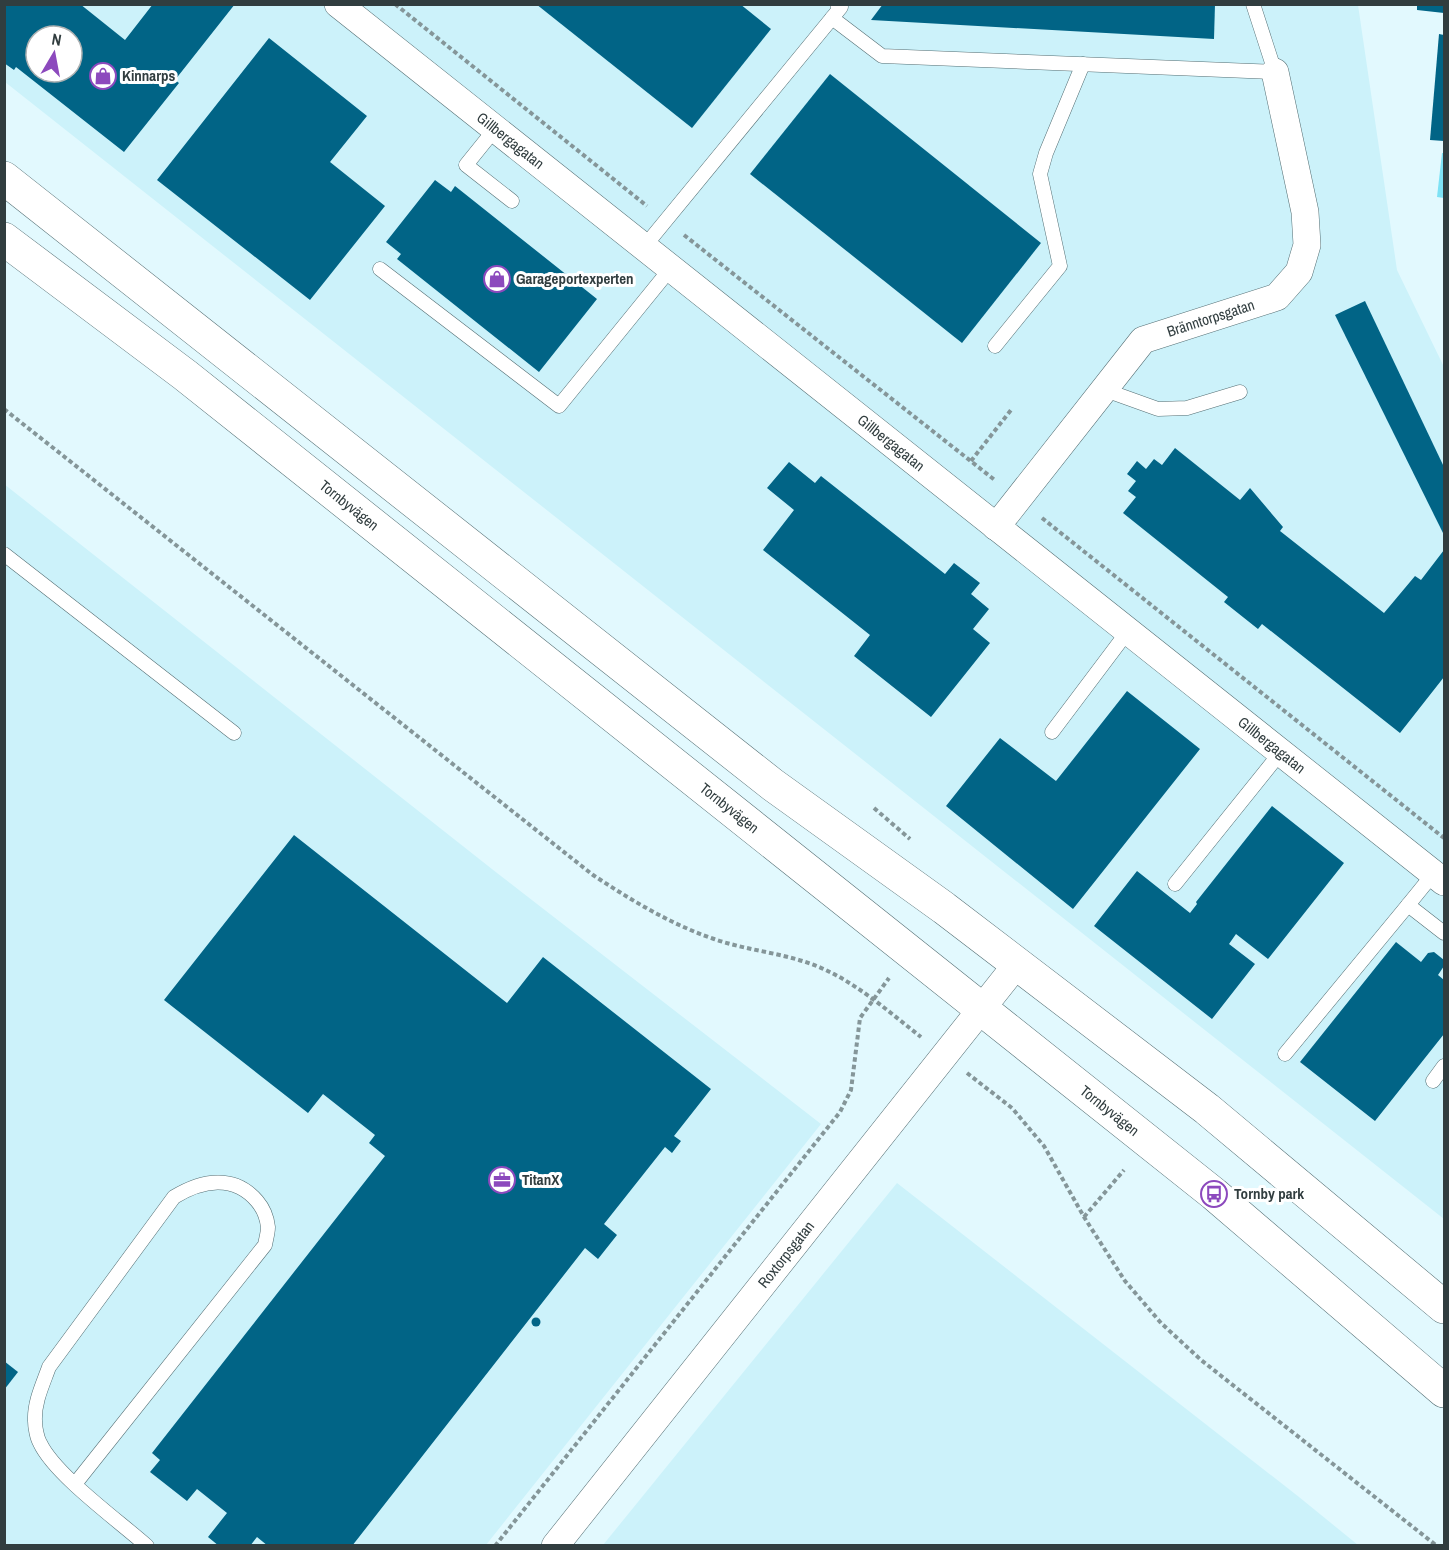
<svg xmlns="http://www.w3.org/2000/svg" width="1449" height="1550" font-family="'Archivo Narrow',sans-serif">
<style>
.built{fill:#ccf2fa;fill-rule:evenodd}
.green{fill:#7de2f5}
.building{fill:#016486;fill-rule:evenodd}
.lines{fill:none;stroke-linecap:round;stroke-linejoin:round}
.lane-casing{stroke:#556f74;stroke-width:15}
.street-casing{stroke:#556f74;stroke-width:28}
.secondary-casing{stroke:#556f74;stroke-width:34}
.path{stroke:#859699;stroke-width:4;stroke-dasharray:4.5 3;stroke-linecap:butt}
.lane{stroke:#fff;stroke-width:14}
.street{stroke:#fff;stroke-width:27}
.secondary{stroke:#fff;stroke-width:33}
.labels{text-anchor:middle;stroke-width:6;stroke-linejoin:round;paint-order:stroke}
.poi-label{font-size:15px;font-weight:bold;fill:#313d3f;stroke:#fff;text-anchor:start}
.street-label{font-size:15px;fill:#313d3f;stroke:#fff}
</style>
<rect width="100%" height="100%" fill="#e2f9fe"/>
<g class="built">
<path d="M 4,5 L 1358,5 L 1397,270 L 1444,367 L 1444,1219 L 5,82 ZM 36,36 L 72,36 L 72,72 L 36,72 Z"/>
<path d="M 4,484 L 497,873 L 821,1124 L 486,1545 L 5,1545 Z"/>
<path d="M 897,1183 L 1299,1497 L 1358,1545 L 603,1545 Z"/>
</g>
<path class="green" d="M 1442,153 L 1444,153 L 1444,198 L 1437,197 Z"/>
<g class="building">
<path d="M 4,4 L 80,4 L 125,40 L 153,4 L 235,4 L 175,80 L 179,83 L 124,152 L 16,67 L 14,70 L 4,63 ZM 36,36 L 72,36 L 72,72 L 36,72 Z"/>
<path d="M 536,4 L 740,4 L 771,29 L 692,128 Z"/>
<path d="M 883,4 L 1215,4 L 1214,39 L 871,20 Z"/>
<path d="M 1417,4 L 1444,4 L 1444,13 L 1417,10 Z"/>
<path d="M 1439,34 L 1444,35 L 1444,141 L 1430,140 Z"/>
<path d="M 269,38 L 367,116 L 330,162 L 385,206 L 310,300 L 157,180 Z"/>
<path d="M 830,74 L 1041,243 L 962,343 L 750,174 Z"/>
<path d="M 435,180 L 451,192 L 455,186 L 597,299 L 539,372 L 397,259 L 401,254 L 386,242 Z"/>
<path d="M 1365,301 L 1444,467 L 1444,535 L 1335,315 Z"/>
<path d="M 1175,448 L 1240,500 L 1250,488 L 1283,527 L 1280,531 L 1384,613 L 1415,576 L 1421,580 L 1444,550 L 1444,677 L 1400,733 L 1262,624 L 1258,629 L 1224,602 L 1228,597 L 1123,513 L 1136,497 L 1128,491 L 1136,481 L 1127,474 L 1137,461 L 1146,469 L 1154,459 L 1162,465 Z"/>
<path d="M 789,462 L 815,483 L 821,476 L 945,574 L 954,563 L 980,583 L 971,594 L 989,609 L 973,629 L 990,643 L 931,717 L 854,656 L 870,635 L 763,550 L 794,510 L 767,488 Z"/>
<path d="M 1127,691 L 1200,749 L 1073,909 L 946,806 L 1000,738 L 1056,781 Z"/>
<path d="M 1272,806 L 1344,863 L 1268,959 L 1236,934 L 1229,944 L 1255,964 L 1212,1019 L 1094,926 L 1137,871 L 1190,913 L 1197,904 L 1196,902 Z"/>
<path d="M 294,835 L 507,1003 L 543,957 L 711,1089 L 674,1136 L 681,1141 L 672,1153 L 665,1147 L 604,1224 L 617,1235 L 598,1259 L 585,1248 L 352,1546 L 268,1546 L 257,1537 L 250,1546 L 219,1546 L 208,1537 L 227,1513 L 197,1489 L 187,1501 L 150,1472 L 160,1460 L 152,1453 L 385,1156 L 369,1143 L 375,1135 L 323,1094 L 308,1113 L 164,1000 Z"/>
<path d="M 1396,942 L 1421,962 L 1428,953 L 1434,952 L 1444,960 L 1444,966 L 1438,975 L 1444,980 L 1444,1034 L 1375,1121 L 1300,1062 Z"/>
<circle cx="536" cy="1322" r="4.5"/>
<path d="M 4,1361 L 18,1372 L 4,1390 Z"/>
</g>
<g class="lines">
<defs>
<g id="lane">
<path d="M 832,18 L 882,56 L 1275,72 L 1253,4"/>
<path d="M 495,129 L 466,165 L 512,201"/>
<path d="M 644,247 L 832,18 L 841,7 L 837,4"/>
<path d="M 380,269 L 559,406 L 671,268"/>
<path d="M 995,346 L 1060,266 L 1040,174 L 1046,153 L 1083,64"/>
<path d="M 1105,390 L 1158,409 L 1187,408 L 1240,392"/>
<path d="M 4,554 L 234,733"/>
<path d="M 1052,732 L 1128,631"/>
<path d="M 1175,884 L 1281,752"/>
<path d="M 1408,905 L 1434,873"/>
<path d="M 1285,1054 L 1408,905 L 1444,933"/>
<path d="M 1433,1081 L 1444,1066"/>
<path d="M 75,1484 L 265,1245 C 266,1239 268,1233 268,1227 C 267,1218 263,1208 257,1201 C 234,1174 202,1180 174,1197 L 49,1367 C 43,1384 34,1402 35,1421 C 35,1427 37,1438 40,1443 C 55,1475 119,1521 147,1546"/>
</g>
<g id="street">
<path id="s1" d="M 338,4 L 1444,882"/>
<path id="s2" d="M 996,527 L 1143,340 L 1277,297 L 1299,272 L 1307,245 L 1305,212 L 1275,72"/>
<path id="s3" d="M 555,1546 L 1017,964"/>
</g>
<g id="secondary">
<path d="M 4,178 L 773,785 L 944,908 L 1207,1109 L 1444,1307"/>
<path id="s4" d="M 4,239 L 185,375 L 1214,1194 L 1444,1391"/>
</g>
</defs>
<use href="#lane" class="lane-casing"/>
<use href="#street" class="street-casing"/>
<use href="#secondary" class="secondary-casing"/>
<g class="path">
<path d="M 395,4 L 647,206"/>
<path d="M 684,235 L 996,481"/>
<path d="M 4,409 L 593,875 C 631,900 670,924 714,939 C 748,951 786,953 819,967 C 857,983 889,1012 921,1037"/>
<path d="M 971,461 L 1011,410"/>
<path d="M 1042,518 L 1444,838"/>
<path d="M 874,808 L 910,839"/>
<path d="M 967,1073 L 1012,1108 L 1044,1146 L 1084,1217 L 1125,1281 L 1161,1323 L 1201,1360 L 1437,1546"/>
<path d="M 1084,1217 L 1124,1170"/>
<path d="M 495,1546 L 840,1112 L 851,1090 L 860,1018 L 889,978"/>
</g>
<use href="#lane" class="lane"/>
<use href="#street" class="street"/>
<use href="#secondary" class="secondary"/>
</g>
<defs>
<symbol id="shop-ring" viewBox="-11 -11 22 22"><circle r="9.5" fill="#fff" stroke="#8c49bd" stroke-width="1.5"/><path d="M-5-2.5h2.3a2.7 3.5 0 0 1 5.4 0H5L5.5 6h-11ZM-1.5-2.5h3a1.5 2.3 0 0 0-3 0Z" fill="#8c49bd"/></symbol>
<symbol id="office-ring" viewBox="-11 -11 22 22"><circle r="9.5" fill="#fff" stroke="#8c49bd" stroke-width="1.5"/><path d="M-6-3h4V-5.5h4V-3h4V5H-6ZM-1-4.5V-3h2v-1.5ZM-6 0V1H6V0Z" fill="#8c49bd"/></symbol>
<symbol id="bus-ring" viewBox="-11 -11 22 22"><circle r="9.5" fill="#fff" stroke="#8c49bd" stroke-width="1.5"/><path d="M-5-6H5V4H4V6H2V4H-2V6H-4V4H-5ZM-3.5-4V0h7V-4ZM-3.5 1.2v1.5H-2V1.2ZM2 1.2v1.5H3.5V1.2Z" fill="#8c49bd"/></symbol>
</defs>
<g fill-rule="evenodd">
<use href="#shop-ring" x="88" y="61" width="30" height="30"/>
<use href="#shop-ring" x="482" y="264" width="30" height="30"/>
<use href="#office-ring" x="487" y="1165" width="30" height="30"/>
<use href="#bus-ring" x="1199" y="1179" width="30" height="30"/>
</g>
<g class="labels">
<g class="poi-label">
<text x="122" y="81">Kinnarps</text>
<text x="516" y="284">Garageportexperten</text>
<text x="522" y="1185">TitanX</text>
<text x="1234" y="1199">Tornby park</text>
</g>
<g class="street-label">
<text dy="5" stroke="none"><textPath href="#s1" startOffset="220">Gillbergagatan</textPath></text>
<text dy="5" stroke="none"><textPath href="#s2" startOffset="309">Bränntorpsgatan</textPath></text>
<text dy="5" stroke="none"><textPath href="#s1" startOffset="706">Gillbergagatan</textPath></text>
<text dy="5" stroke="none"><textPath href="#s4" startOffset="436">Tornbyvägen</textPath></text>
<text dy="5" stroke="none"><textPath href="#s1" startOffset="1192">Gillbergagatan</textPath></text>
<text dy="5" stroke="none"><textPath href="#s4" startOffset="922">Tornbyvägen</textPath></text>
<text dy="5" stroke="none"><textPath href="#s4" startOffset="1408">Tornbyvägen</textPath></text>
<text dy="5" stroke="none"><textPath href="#s3" startOffset="372">Roxtorpsgatan</textPath></text>
</g>
</g>
<rect width="1449" height="1550" fill="none" stroke="#313d3f" stroke-width="12"/>
<g transform="translate(54 54) rotate(10)"><circle r="28" fill="#ffffff" stroke="#adb1b2" stroke-width="1.5"/>
<path d="M0-4.5L10 22L0 15L-10 22Z" fill="#8c49bd"/>
<text y="-9" font-size="16" font-weight="bold" text-anchor="middle" fill="#313d3f">N</text>
</g>
</svg>
